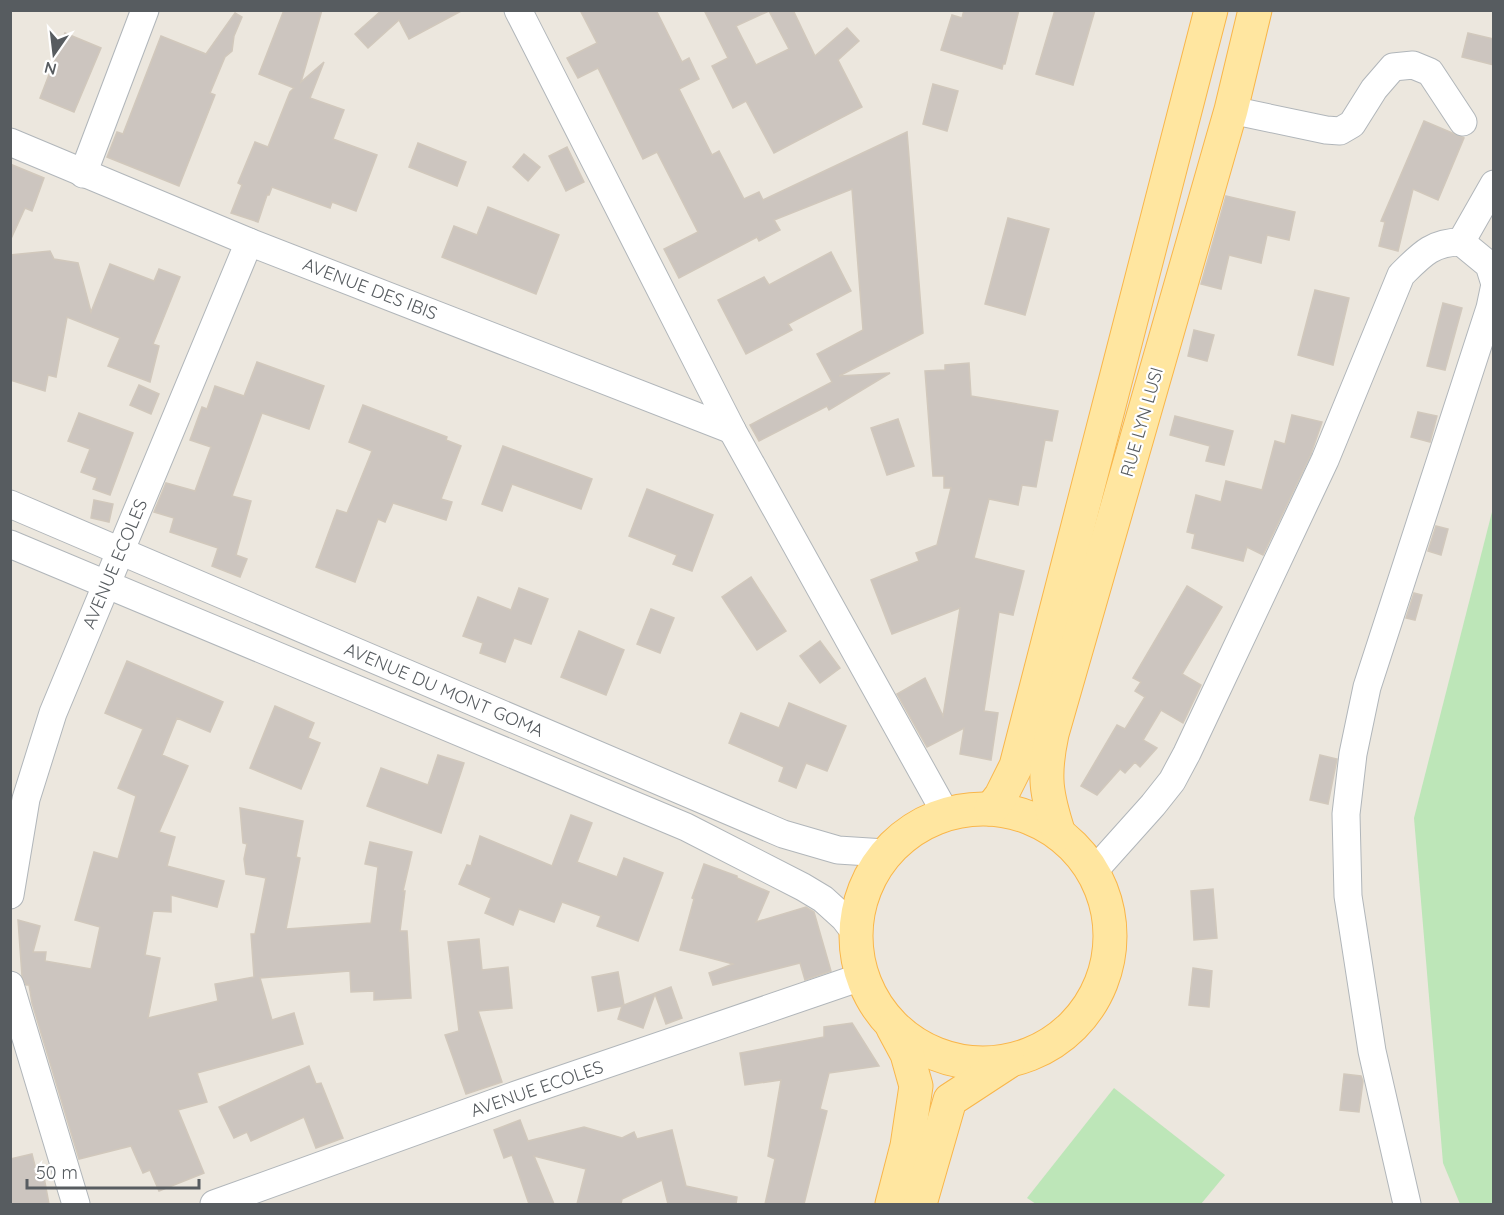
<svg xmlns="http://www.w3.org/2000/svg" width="1504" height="1215" font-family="Quicksand,sans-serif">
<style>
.green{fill:#bde6b8}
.building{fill:#ccc5bf;stroke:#d1c8bc;stroke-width:1.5;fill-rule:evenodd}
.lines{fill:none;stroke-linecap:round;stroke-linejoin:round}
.minor-casing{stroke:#b1b6ba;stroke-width:29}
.major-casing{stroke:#f9b64a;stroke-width:35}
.minor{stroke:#fff;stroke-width:27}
.major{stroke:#ffe6a0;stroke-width:33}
.labels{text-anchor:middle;stroke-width:4.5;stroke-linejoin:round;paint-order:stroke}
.street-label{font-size:18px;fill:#575c60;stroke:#fff}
</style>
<rect width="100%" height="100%" fill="#ece7de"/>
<g class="green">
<path d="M 1493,508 L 1494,1204 L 1460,1204 L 1443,1163 L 1414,818 Z"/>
<path d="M 1114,1088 L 1225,1175 L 1201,1204 L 1036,1204 L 1027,1198 Z"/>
</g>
<g class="building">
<path d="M 284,10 L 322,10 L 301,82 L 324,62 L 310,98 L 344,110 L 333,139 L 377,155 L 356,211 L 332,202 L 330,208 L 272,187 L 269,195 L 267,195 L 258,222 L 231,213 L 242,185 L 238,183 L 255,142 L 268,147 L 290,92 L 294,88 L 259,74 Z"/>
<path d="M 382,10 L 463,10 L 409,39 L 399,20 L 368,48 L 355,34 Z"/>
<path d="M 580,10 L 656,10 L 682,62 L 689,58 L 699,79 L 679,89 L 712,155 L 719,151 L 744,199 L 759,192 L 763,200 L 907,132 L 923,333 L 839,376 L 890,373 L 829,410 L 827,406 L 759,441 L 750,425 L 832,382 L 817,354 L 863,330 L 852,189 L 774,220 L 780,230 L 759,241 L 757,237 L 679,278 L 664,249 L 698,232 L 657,152 L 643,159 L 598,68 L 578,78 L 567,58 L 597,43 Z"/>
<path d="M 704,10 L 793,10 L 815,56 L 847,28 L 859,41 L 838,60 L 862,107 L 774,153 L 746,101 L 733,108 L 712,66 L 728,58 ZM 769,11 L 789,49 L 756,65 L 736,26 Z"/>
<path d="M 964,10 L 1019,10 L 1005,64 L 1003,64 L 1002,69 L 941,50 L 952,15 L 962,18 Z"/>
<path d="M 1055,10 L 1095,10 L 1073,85 L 1036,74 Z"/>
<path d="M 235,13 L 242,17 L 234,36 L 232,51 L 225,57 L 210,93 L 215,95 L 179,186 L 107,157 L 117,132 L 123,134 L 161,36 L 206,54 Z"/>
<path d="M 65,33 L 101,48 L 74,112 L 40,98 Z"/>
<path d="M 1468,33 L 1494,39 L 1494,65 L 1462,57 Z"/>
<path d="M 933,84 L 958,91 L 947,131 L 923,124 Z"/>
<path d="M 1424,121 L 1464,138 L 1438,200 L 1413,189 L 1398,251 L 1379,246 L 1385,222 L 1381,221 Z"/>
<path d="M 418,143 L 466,162 L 457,186 L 409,167 Z"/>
<path d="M 567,147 L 584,182 L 566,191 L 549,156 Z"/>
<path d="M 524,154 L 540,167 L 528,181 L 513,167 Z"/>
<path d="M 10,164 L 44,178 L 32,211 L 25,208 L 10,241 Z"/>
<path d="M 1226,196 L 1295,212 L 1289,240 L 1267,235 L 1261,263 L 1229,255 L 1221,289 L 1201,284 Z"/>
<path d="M 488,207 L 559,235 L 536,294 L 442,257 L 454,226 L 477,235 Z"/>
<path d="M 1008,218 L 1049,229 L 1025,315 L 985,304 Z"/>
<path d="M 50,251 L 54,259 L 78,263 L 91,312 L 110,264 L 154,281 L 159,269 L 180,277 L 153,344 L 159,346 L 150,382 L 108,366 L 120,338 L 67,317 L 56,377 L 48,375 L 45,391 L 10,380 L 10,255 Z"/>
<path d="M 831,252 L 851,291 L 788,324 L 792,330 L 746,354 L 718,300 L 764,277 L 769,285 Z"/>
<path d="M 1315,290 L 1349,298 L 1333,365 L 1298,355 Z"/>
<path d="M 1443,303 L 1462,308 L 1445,370 L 1427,366 Z"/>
<path d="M 1194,330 L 1214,335 L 1207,361 L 1188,356 Z"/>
<path d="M 257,362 L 324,386 L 309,429 L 262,413 L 232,496 L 251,501 L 236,555 L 247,559 L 240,577 L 212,566 L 218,548 L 170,532 L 174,518 L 154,512 L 166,483 L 195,491 L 211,447 L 190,440 L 202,407 L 207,409 L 215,386 L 244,396 Z"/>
<path d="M 969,363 L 971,396 L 1058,411 L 1052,441 L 1045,440 L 1036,487 L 1022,485 L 1018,505 L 989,499 L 974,558 L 1024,571 L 1013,615 L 999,612 L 984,711 L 998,713 L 991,760 L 960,754 L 964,728 L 927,747 L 897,694 L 925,678 L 943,716 L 960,608 L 892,634 L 871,580 L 919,561 L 916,553 L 937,545 L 951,488 L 944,488 L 944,476 L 933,476 L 925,371 L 945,370 L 945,365 Z"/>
<path d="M 139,385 L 159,394 L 151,414 L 130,405 Z"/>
<path d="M 363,405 L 447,437 L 446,440 L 461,446 L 441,499 L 452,502 L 446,520 L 393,503 L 385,522 L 378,519 L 355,582 L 316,567 L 337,510 L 347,513 L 372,451 L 349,442 Z"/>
<path d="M 1418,412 L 1437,416 L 1430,442 L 1411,437 Z"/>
<path d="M 79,413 L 133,433 L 110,495 L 93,489 L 97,478 L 81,472 L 90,449 L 68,441 Z"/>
<path d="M 1292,415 L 1322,422 L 1311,454 L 1263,555 L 1247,547 L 1243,561 L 1192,548 L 1195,534 L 1187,532 L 1196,495 L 1221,502 L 1226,481 L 1262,490 L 1275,441 L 1285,444 Z"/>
<path d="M 1175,416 L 1233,431 L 1224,465 L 1206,461 L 1210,446 L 1170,435 Z"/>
<path d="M 898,419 L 914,466 L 887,475 L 871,428 Z"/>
<path d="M 503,446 L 592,479 L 581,509 L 512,484 L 502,511 L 482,504 Z"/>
<path d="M 647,489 L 713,515 L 692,571 L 673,564 L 677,555 L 629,536 Z"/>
<path d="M 94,500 L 113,504 L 109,522 L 91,518 Z"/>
<path d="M 1436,526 L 1448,529 L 1441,555 L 1428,551 Z"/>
<path d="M 751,577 L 786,631 L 757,650 L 722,597 Z"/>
<path d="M 1187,586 L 1222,607 L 1182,674 L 1201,685 L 1183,723 L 1161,710 L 1143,740 L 1157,748 L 1140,767 L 1135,762 L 1125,773 L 1120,769 L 1097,795 L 1081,786 L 1117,725 L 1125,729 L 1145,697 L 1135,691 L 1141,682 L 1133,678 Z"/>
<path d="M 519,588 L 548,599 L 531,644 L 514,638 L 505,662 L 480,653 L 483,643 L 463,636 L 478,597 L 511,610 Z"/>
<path d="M 1414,593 L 1422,595 L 1415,620 L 1406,618 Z"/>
<path d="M 651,609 L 674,618 L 660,653 L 637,644 Z"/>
<path d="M 579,631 L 624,650 L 606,695 L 561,677 Z"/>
<path d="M 820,641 L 840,668 L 820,683 L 800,656 Z"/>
<path d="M 127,661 L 223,702 L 210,732 L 177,718 L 162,755 L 188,766 L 159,832 L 175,837 L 167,866 L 224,881 L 217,907 L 171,895 L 171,912 L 153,911 L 145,955 L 160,958 L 148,1018 L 218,1001 L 215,984 L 254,977 L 251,934 L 255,934 L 266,878 L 246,874 L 244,859 L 247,844 L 243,843 L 240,808 L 303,821 L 296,857 L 300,858 L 286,929 L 371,923 L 378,867 L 365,864 L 370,842 L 412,852 L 403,891 L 405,891 L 400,931 L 407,931 L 411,998 L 374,1000 L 374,991 L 351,992 L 350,971 L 260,978 L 272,1020 L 294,1013 L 303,1044 L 197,1073 L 207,1102 L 178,1110 L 204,1173 L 159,1191 L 150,1170 L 143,1173 L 131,1146 L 79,1159 L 32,1003 L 29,985 L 26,985 L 22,976 L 18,920 L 40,926 L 33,952 L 46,952 L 45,961 L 91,969 L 100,927 L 75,920 L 94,852 L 118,859 L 136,796 L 118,788 L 143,729 L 105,713 Z"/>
<path d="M 789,703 L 846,726 L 827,771 L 806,763 L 796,788 L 779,781 L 784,767 L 729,743 L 741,713 L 779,728 Z"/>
<path d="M 275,706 L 314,723 L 308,738 L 320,743 L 301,789 L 250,768 Z"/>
<path d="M 438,755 L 464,763 L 441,833 L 367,806 L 381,768 L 428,785 Z"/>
<path d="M 1320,755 L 1337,759 L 1328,804 L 1310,800 Z"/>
<path d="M 571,815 L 592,823 L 577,862 L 617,877 L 624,858 L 663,873 L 638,941 L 597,926 L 601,916 L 562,902 L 554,922 L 519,909 L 513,925 L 485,913 L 491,898 L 459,884 L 467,865 L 471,866 L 480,836 L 552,866 Z"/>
<path d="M 704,864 L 737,876 L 737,878 L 769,892 L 756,922 L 806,907 L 814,912 L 831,971 L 805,980 L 800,963 L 713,985 L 709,973 L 733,964 L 680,950 L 694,899 L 692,898 Z"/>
<path d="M 1213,889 L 1217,938 L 1194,940 L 1191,891 Z"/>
<path d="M 479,939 L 482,970 L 508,967 L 512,1008 L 478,1011 L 502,1082 L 466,1094 L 445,1035 L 459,1031 L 448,942 Z"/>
<path d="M 1193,968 L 1212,971 L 1209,1007 L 1189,1005 Z"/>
<path d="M 618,972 L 624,1005 L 671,987 L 682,1018 L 666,1024 L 655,994 L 643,1028 L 618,1019 L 622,1006 L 598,1011 L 592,977 Z"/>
<path d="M 852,1023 L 879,1066 L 829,1073 L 820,1109 L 827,1111 L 804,1204 L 765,1204 L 775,1159 L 768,1156 L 781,1080 L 745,1085 L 740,1053 L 824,1037 L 824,1027 Z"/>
<path d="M 309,1066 L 316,1084 L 321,1083 L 343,1138 L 316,1148 L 304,1117 L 251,1141 L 247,1132 L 234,1138 L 219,1107 Z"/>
<path d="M 1344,1074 L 1361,1076 L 1363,1081 L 1359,1112 L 1340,1110 Z"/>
<path d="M 520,1120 L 528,1141 L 584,1127 L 622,1138 L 634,1132 L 637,1139 L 672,1130 L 686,1186 L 737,1197 L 736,1204 L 668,1204 L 662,1180 L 622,1199 L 621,1204 L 577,1204 L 586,1169 L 534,1156 L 554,1204 L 529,1204 L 512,1155 L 504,1158 L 494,1130 Z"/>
<path d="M 32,1154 L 38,1178 L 44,1177 L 49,1204 L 10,1204 L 10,1159 Z"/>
</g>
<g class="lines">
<defs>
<g id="minor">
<path d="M 518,10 L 732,430 L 946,814"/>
<path d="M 1231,110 L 1326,130 L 1340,131 L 1352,124 L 1374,89 L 1393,67 L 1413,65 L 1430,72 L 1463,122"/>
<path d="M 10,142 L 249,242 L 732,430"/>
<path d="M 83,174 L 145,10"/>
<path d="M 1461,242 L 1494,184"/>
<path d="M 10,504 L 783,834 L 838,850 L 885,853"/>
<path d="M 10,544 L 686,827 L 803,887 L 823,899 L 844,918 L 854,931"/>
<path d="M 1093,872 L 1153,805 L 1172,781 L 1187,753 L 1325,460 L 1401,275 C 1421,255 1432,242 1461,242 L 1489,265 L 1494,281"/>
<path d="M 10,895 L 26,799 L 53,713 L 249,242"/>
<path d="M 10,985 L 76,1204"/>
<path d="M 214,1204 L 516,1095 L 861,977"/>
<path d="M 1407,1204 L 1372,1051 L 1348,896 L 1346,814 L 1353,754 L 1367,687 L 1490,308 L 1494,289"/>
</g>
<g id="major">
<circle cx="983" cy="936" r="127"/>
<path d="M 991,809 L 1001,796 L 1016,766 L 1211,10"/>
<path d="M 1059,834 C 1046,794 1043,776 1052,734 L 1231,110 L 1255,10"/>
<path d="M 892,1204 L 907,1146 L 916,1086 L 907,1054 L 893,1028"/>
<path d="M 920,1204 L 950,1100 L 1008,1062"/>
</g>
</defs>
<use href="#minor" class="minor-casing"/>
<use href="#major" class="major-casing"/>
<use href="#minor" class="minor"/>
<use href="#major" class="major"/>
</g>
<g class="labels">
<g class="street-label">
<text transform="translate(370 289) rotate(21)" y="6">AVENUE DES IBIS</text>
<text transform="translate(1142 422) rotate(-74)" y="6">RUE LYN LUSI</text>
<text transform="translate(115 564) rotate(-67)" y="6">AVENUE ECOLES</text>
<text transform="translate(444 690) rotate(23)" y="6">AVENUE DU MONT GOMA</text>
<text transform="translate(537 1089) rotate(-19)" y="6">AVENUE ECOLES</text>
</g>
</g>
<rect width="1504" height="1215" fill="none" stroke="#575c60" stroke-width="24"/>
<g transform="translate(54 54) rotate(194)" stroke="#ffffff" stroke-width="4.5" paint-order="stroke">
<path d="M0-4.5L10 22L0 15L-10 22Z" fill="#575c60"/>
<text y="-9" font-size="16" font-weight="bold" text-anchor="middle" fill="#575c60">N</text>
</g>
<path d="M27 1179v9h172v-9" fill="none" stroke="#575c60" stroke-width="3"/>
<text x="36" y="1179" font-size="18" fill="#575c60" stroke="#ffffff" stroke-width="4.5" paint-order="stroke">50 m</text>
</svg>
